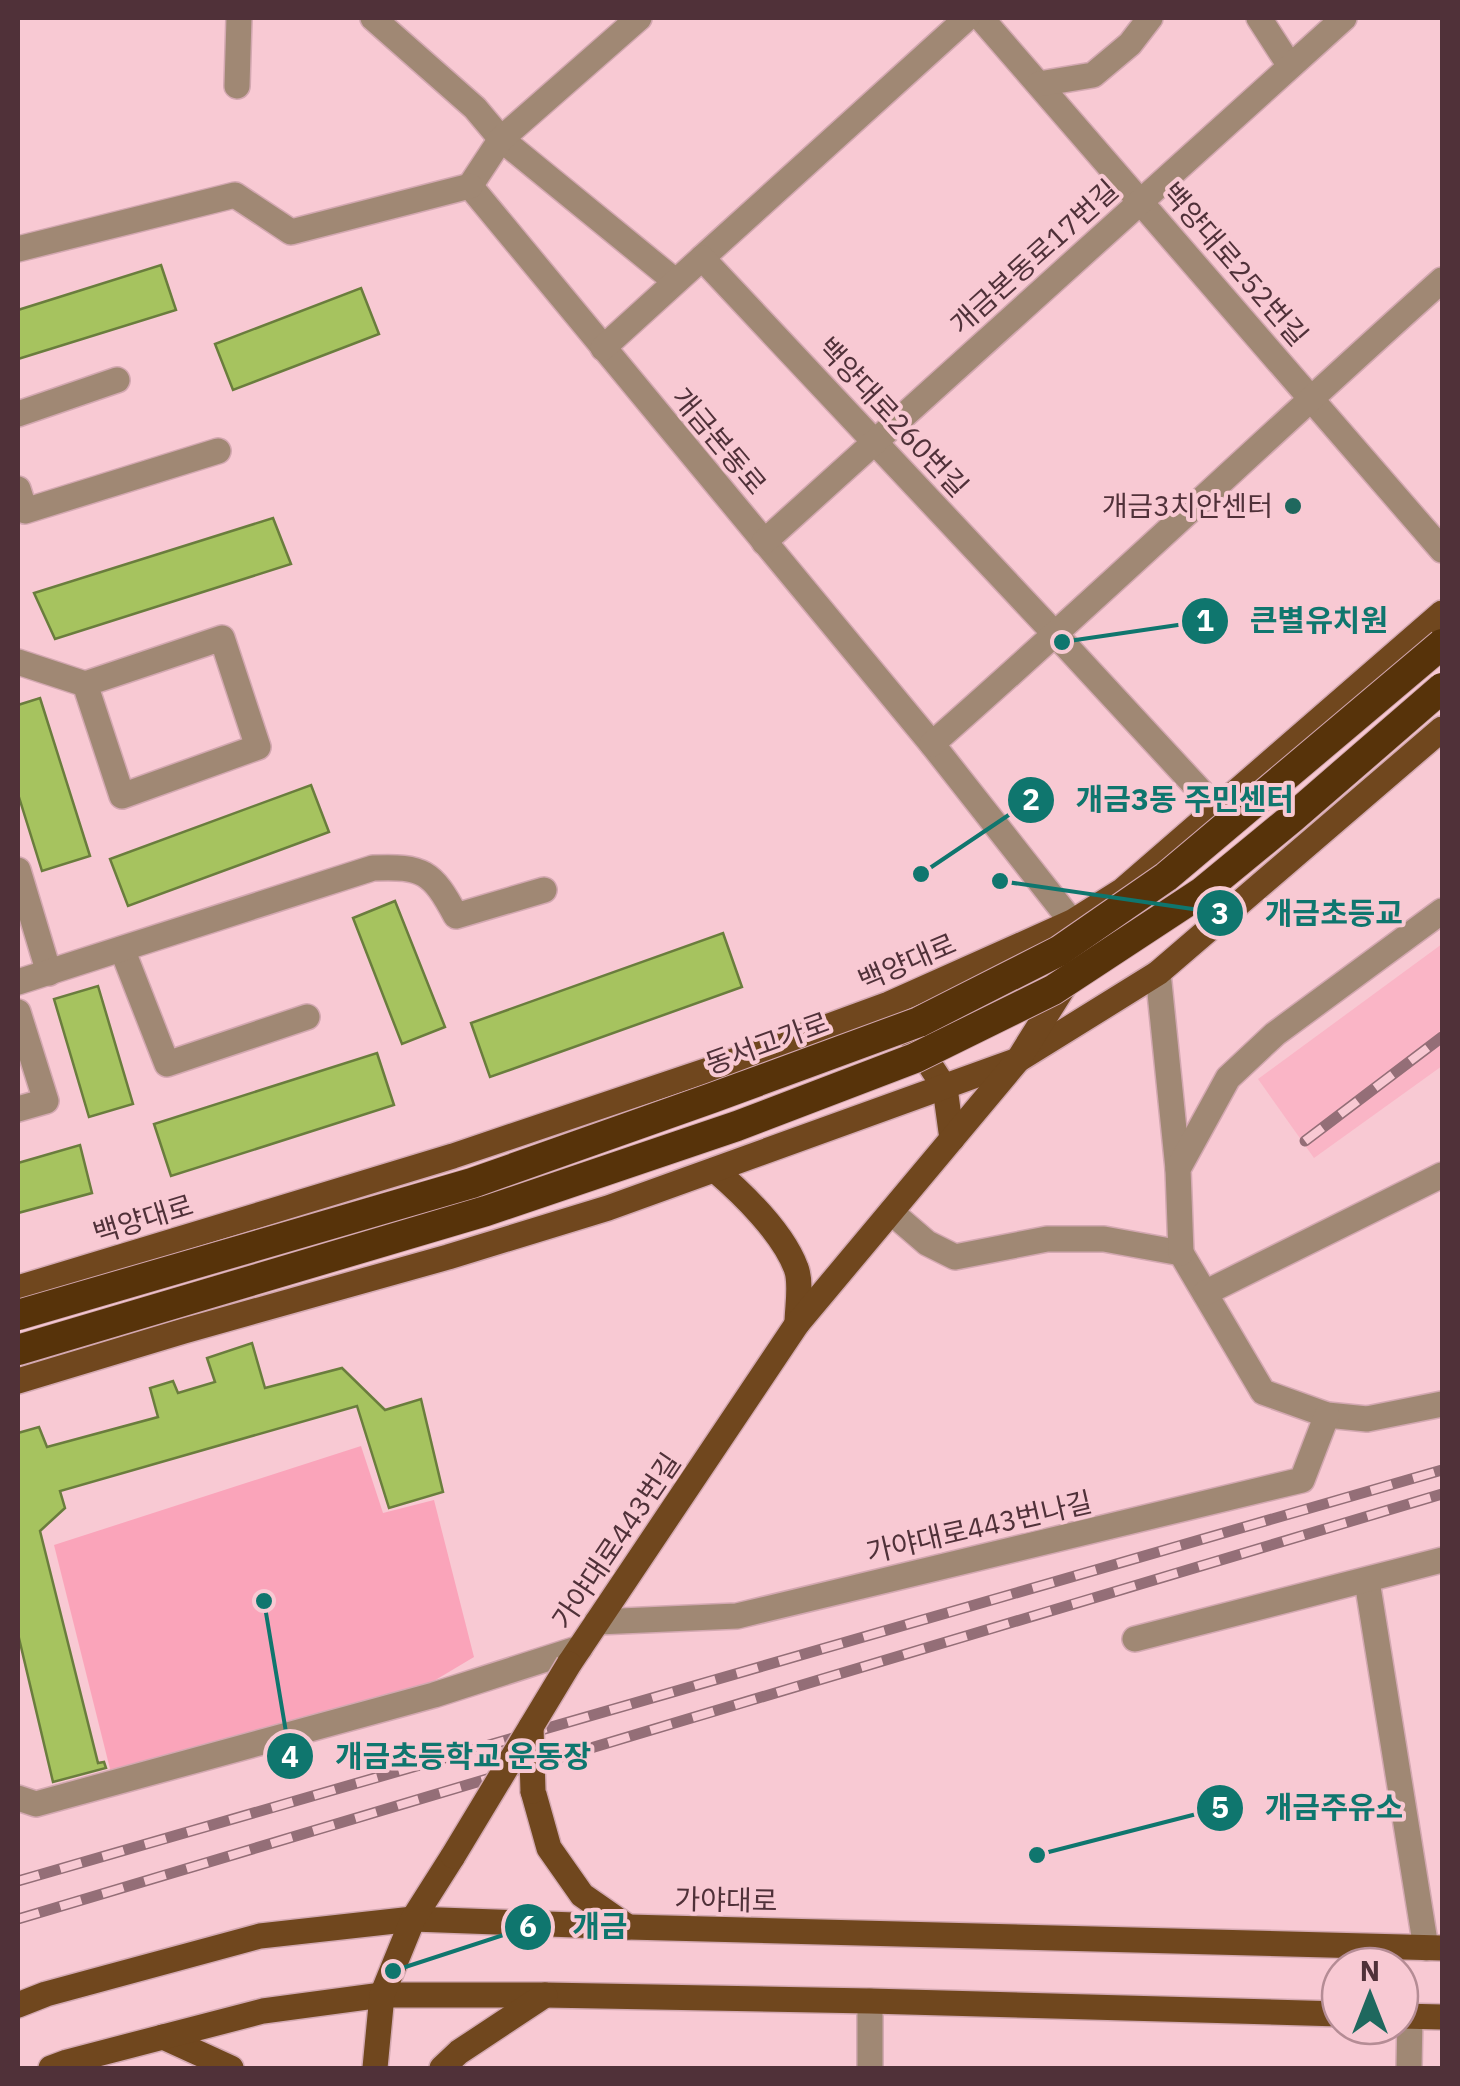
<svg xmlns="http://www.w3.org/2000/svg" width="1460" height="2086" font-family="'IBM Plex Sans','Noto Sans KR',sans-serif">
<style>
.built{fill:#fab5c6}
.green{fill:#faa4ba}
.building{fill:#a6c35f;stroke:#6a7d3d;stroke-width:2.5}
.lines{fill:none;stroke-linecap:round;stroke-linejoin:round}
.minor-casing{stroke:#d3a8b1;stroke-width:28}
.major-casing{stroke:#d3a8b1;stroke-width:28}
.minor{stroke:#a08874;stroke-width:25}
.major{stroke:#70471e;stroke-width:25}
.rail-casing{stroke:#946e77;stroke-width:11}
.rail{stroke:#f8c9d3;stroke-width:8;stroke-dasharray:22;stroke-linecap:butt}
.major-bridge-casing{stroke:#d3a8b1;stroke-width:28;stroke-linecap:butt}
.highway-bridge-casing{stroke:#d3a8b1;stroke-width:32;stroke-linecap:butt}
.major-bridge{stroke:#70471e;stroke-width:25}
.highway-bridge{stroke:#57330a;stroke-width:30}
.poi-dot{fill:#1f685e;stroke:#f8c9d3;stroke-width:4}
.labels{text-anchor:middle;stroke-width:8;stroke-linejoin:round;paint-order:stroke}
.street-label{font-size:28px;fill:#503139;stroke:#f8c9d3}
.poi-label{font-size:28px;fill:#503139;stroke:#f8c9d3;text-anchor:end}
.leader{fill:none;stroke:#0f766e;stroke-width:4}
.callout-dot{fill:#0f766e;stroke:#f8c9d3;stroke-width:4}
.mark-label{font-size:30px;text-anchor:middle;font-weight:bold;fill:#fff}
.callout-label{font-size:30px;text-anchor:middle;font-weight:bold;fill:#0f766e;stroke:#f8c9d3;stroke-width:8;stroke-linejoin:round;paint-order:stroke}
</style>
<rect width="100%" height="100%" fill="#f8c9d3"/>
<path class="built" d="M 1442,944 L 1442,1066 L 1314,1158 L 1258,1079 Z"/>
<path class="green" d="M 361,1446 L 383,1513 L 434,1500 L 474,1657 L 417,1691 L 111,1773 L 54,1545 Z"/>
<g class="building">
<path d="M 161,265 L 176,310 L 18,359 L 18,310 Z"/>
<path d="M 361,288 L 379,334 L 233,390 L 215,344 Z"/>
<path d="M 273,518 L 291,564 L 55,639 L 34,593 Z"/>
<path d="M 40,698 L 90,856 L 42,871 L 18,794 L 18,705 Z"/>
<path d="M 311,785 L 329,832 L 128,906 L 110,859 Z"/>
<path d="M 395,901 L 445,1027 L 402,1044 L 353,918 Z"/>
<path d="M 723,933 L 742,987 L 490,1077 L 471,1023 Z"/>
<path d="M 98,986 L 133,1104 L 89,1117 L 54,999 Z"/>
<path d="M 377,1053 L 394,1105 L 171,1176 L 154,1124 Z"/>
<path d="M 80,1145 L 92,1193 L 18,1213 L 18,1163 Z"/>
<path d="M 252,1343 L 265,1388 L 342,1368 L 385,1410 L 421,1399 L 443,1492 L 389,1508 L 357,1406 L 60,1491 L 65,1508 L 40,1531 L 98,1763 L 104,1762 L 106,1768 L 53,1782 L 18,1634 L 18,1433 L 39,1427 L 47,1447 L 158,1417 L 150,1388 L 173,1381 L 178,1393 L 215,1382 L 207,1358 Z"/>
</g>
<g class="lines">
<defs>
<g id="minor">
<path d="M 373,18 L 475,108 L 501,139 L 675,281"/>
<path d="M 981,18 L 1442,550"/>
<path d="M 1259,18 L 1290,66"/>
<path d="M 1039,84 L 1093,75 L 1130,44 L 1150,18"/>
<path d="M 237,86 L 239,18"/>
<path d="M 470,186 L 932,744 L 1072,922"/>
<path d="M 470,186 L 501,139 L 639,18"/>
<path d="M 18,249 L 235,195 L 291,232 L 470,186"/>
<path d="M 702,258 L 967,18"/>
<path d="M 603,348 L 702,258 L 1056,635 L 1217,809"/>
<path d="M 18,414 L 117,380"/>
<path d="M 18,489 L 25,511 L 218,451"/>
<path d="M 764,542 L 1344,18"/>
<path d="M 18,662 L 85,684 L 222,638 L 258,747 L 122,796 L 85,684"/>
<path d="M 932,744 C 1105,592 1271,433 1442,280"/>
<path d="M 18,870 L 49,973"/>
<path d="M 122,949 L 167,1064 L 307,1017"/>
<path d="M 1158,973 L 1178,1169"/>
<path d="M 18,982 L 373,868 C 423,866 432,871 456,916 L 544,890"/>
<path d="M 18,1012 L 46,1101 L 18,1109"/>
<path d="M 891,1212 L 927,1243 L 955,1257 L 1047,1239 L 1104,1239 L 1181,1253 L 1263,1392 L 1327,1415 L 1367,1419 L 1442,1404"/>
<path d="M 1181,1253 L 1178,1169 L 1228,1078 L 1275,1034 L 1442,911"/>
<path d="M 1205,1293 L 1442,1175"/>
<path d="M 1367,1581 L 1426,1948"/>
<path d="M 597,1622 L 737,1616 L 1302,1480 L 1327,1415"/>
<path d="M 1135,1639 L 1442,1560"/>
<path d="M 18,1798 L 36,1804 L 434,1695 L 580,1648"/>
<path d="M 870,2001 L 870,2068"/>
<path d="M 1409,2068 L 1410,2016"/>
</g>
<g id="major">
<path d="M 913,1039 L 945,1088 L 952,1139"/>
<path d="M 715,1170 C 743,1194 783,1233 796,1268 C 802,1283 797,1307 797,1324"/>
<path d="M 18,1288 L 453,1156 L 720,1066 L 889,1004 L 1072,922 L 1123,890 L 1442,613"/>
<path d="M 18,1381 L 184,1331 L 448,1257 L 608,1208 L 1018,1060 L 1158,973 L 1442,729"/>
<path d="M 569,1664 L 797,1324 L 1018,1060 L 1068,980"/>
<path d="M 533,1791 L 549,1848 L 582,1895 L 628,1927"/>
<path d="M 18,2005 L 46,1994 L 260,1936 L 413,1919 L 628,1927 L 1442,1948"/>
<path d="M 1400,2016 L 1442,2017"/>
<path d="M 163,2037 L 231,2068"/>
<path d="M 51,2068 L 67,2062 L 263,2011 L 382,1995 L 545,1995 L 870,2001 L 1340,2014"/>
<path d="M 375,2068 L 382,1995 L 413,1919 L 453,1856"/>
<path d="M 442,2068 L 459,2052 L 545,1995"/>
</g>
</defs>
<use href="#minor" class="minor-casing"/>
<use href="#major" class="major-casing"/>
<use href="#minor" class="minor"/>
<use href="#major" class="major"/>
<defs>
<g id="rail">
<path d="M 1305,1141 L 1442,1037"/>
<path d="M 18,1881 L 1442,1470"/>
<path d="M 18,1919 L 1442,1494"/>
</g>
</defs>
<use href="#rail" class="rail-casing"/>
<use href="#rail" class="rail"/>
<defs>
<g id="major-bridge">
<path d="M 531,1727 L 533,1791"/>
<path d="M 453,1856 L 569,1664"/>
</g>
<g id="highway-bridge">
<path d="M 18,1315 L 472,1183 L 712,1098 L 919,1022 L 1059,951 L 1166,877 L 1442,644"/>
<path d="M 18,1350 L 486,1211 L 737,1126 L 915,1058 L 1053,990 L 1202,892 L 1292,818 L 1442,688"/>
</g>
</defs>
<use href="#major-bridge" class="major-bridge-casing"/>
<use href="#highway-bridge" class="highway-bridge-casing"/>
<use href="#major-bridge" class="major-bridge"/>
<use href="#highway-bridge" class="highway-bridge"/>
</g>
<circle class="poi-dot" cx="1293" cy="506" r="10"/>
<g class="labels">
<g class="street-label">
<text transform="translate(1034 257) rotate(-42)" y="10">개금본동로17번길</text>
<text transform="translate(1235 264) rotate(49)" y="10">백양대로252번길</text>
<text transform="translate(893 417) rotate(47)" y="10">백양대로260번길</text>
<text transform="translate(719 441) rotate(50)" y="10">개금본동로</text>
<text transform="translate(907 962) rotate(-23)" y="10">백양대로</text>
<text transform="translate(767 1043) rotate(-20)" y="10">동서고가로</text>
<text transform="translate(143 1219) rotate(-17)" y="10">백양대로</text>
<text transform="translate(979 1527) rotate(-13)" y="10">가야대로443번나길</text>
<text transform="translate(616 1541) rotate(-56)" y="10">가야대로443번길</text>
<text transform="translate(726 1900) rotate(1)" y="10">가야대로</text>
</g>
<g class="poi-label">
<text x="1273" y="516">개금3치안센터</text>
</g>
</g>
<path class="leader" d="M1062 642L1205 621M921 874L1031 800M1000 881L1220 913M264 1601L290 1756M1037 1855L1220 1808M393 1971L528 1927"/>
<g class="callout-dot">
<circle cx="1062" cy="642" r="10"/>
<circle cx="921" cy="874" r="10"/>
<circle cx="1000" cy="881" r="10"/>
<circle cx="264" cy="1601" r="10"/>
<circle cx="1037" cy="1855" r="10"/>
<circle cx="393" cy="1971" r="10"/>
<circle cx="1205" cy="621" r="25"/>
<circle cx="1031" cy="800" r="25"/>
<circle cx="1220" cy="913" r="25"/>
<circle cx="290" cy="1756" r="25"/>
<circle cx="1220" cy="1808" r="25"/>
<circle cx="528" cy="1927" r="25"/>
</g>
<g class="mark-label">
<text x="1205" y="631">1</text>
<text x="1031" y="810">2</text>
<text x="1220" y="924">3</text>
<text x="290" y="1767">4</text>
<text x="1220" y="1818">5</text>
<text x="528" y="1937">6</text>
</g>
<g class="callout-label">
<text x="1319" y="631">큰별유치원</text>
<text x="1185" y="810">개금3동 주민센터</text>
<text x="1334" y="924">개금초등교</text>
<text x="463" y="1767">개금초등학교 운동장</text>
<text x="1334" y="1818">개금주유소</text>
<text x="600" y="1937">개금</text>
</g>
<rect width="1460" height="2086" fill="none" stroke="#503139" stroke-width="40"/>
<g transform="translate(1370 1996)"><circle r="48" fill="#f8c9d3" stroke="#b58c95" stroke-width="2.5"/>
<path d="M0-8L18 38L0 25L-18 38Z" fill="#1f685e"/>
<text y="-15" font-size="28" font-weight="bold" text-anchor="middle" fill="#503139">N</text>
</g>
</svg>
